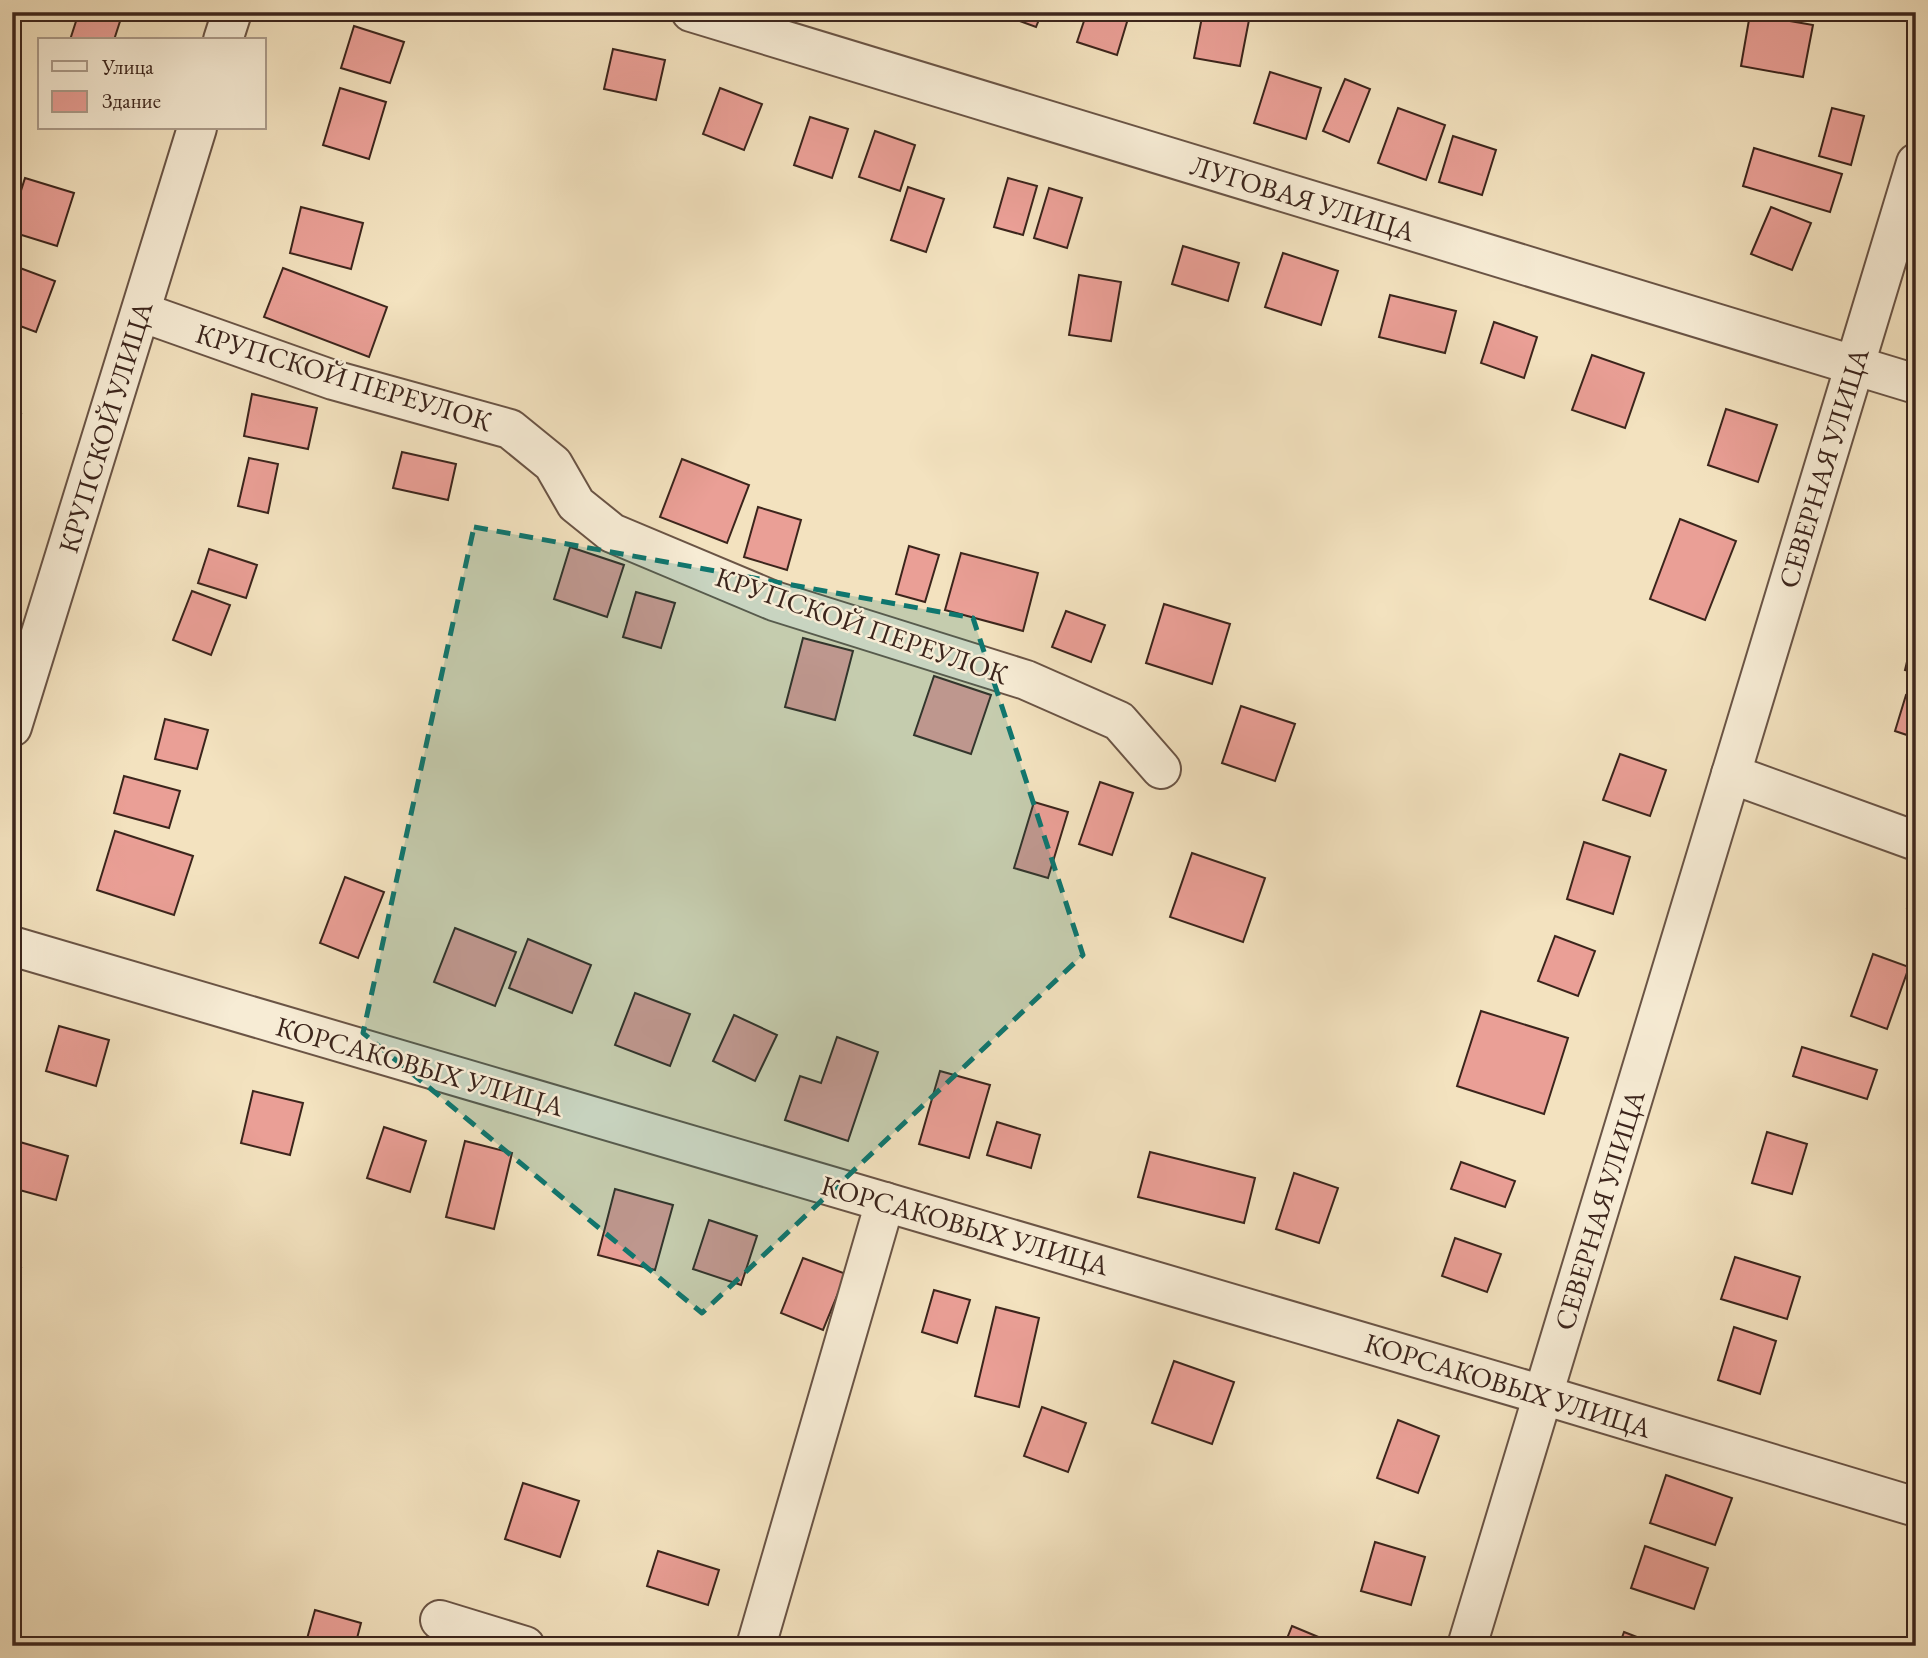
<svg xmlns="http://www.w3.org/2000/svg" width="1928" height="1658" font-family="'EB Garamond',serif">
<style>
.building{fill:#ea9f96;stroke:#3c251c;stroke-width:2}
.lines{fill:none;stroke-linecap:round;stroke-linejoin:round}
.minor-casing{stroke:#6a5445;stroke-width:42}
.tertiary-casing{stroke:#6a5445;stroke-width:42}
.minor{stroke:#f7ecd5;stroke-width:38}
.tertiary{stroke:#f7ecd5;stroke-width:38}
.marked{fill:#0f766e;fill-opacity:0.2;stroke:#0f766e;stroke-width:5;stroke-dasharray:14 9;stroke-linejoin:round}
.labels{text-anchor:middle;stroke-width:5;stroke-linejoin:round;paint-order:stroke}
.street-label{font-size:28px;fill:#3c251c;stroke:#f7ecd5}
</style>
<rect width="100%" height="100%" fill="#f3e2bf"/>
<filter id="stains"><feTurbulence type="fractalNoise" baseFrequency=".00286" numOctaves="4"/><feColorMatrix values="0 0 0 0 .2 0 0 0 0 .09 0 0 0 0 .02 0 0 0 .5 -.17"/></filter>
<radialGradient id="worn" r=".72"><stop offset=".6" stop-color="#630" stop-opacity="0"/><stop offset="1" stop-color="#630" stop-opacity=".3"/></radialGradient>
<g class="building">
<path d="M 79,12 L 123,12 L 114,40 L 70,40 Z"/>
<path d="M 995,12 L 1042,12 L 1036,27 Z"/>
<path d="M 1087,12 L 1130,12 L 1117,55 L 1077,42 Z"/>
<path d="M 1203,12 L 1250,15 L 1240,66 L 1194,58 Z"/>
<path d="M 1750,14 L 1813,25 L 1803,77 L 1741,66 Z"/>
<path d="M 354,26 L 404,42 L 390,83 L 341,68 Z"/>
<path d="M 613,49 L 665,60 L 656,100 L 604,89 Z"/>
<path d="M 1270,72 L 1321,88 L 1306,139 L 1254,123 Z"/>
<path d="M 1345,79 L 1370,89 L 1349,142 L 1323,131 Z"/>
<path d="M 340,88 L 386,102 L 369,159 L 323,145 Z"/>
<path d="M 720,88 L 762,104 L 744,150 L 703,134 Z"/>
<path d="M 1398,108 L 1445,125 L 1426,180 L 1378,163 Z"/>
<path d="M 1832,108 L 1864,116 L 1851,165 L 1819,156 Z"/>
<path d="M 810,117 L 848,129 L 832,178 L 794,165 Z"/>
<path d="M 875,131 L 915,145 L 900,191 L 859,177 Z"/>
<path d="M 1453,136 L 1496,150 L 1482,195 L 1439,182 Z"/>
<path d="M 1754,148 L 1842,174 L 1830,212 L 1743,186 Z"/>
<path d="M 25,178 L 74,193 L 57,246 L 12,232 L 12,219 Z"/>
<path d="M 1008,178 L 1037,186 L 1023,235 L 994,227 Z"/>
<path d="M 908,187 L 944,199 L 926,252 L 891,240 Z"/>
<path d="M 1049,188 L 1082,198 L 1067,248 L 1034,238 Z"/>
<path d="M 301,207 L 363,223 L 351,269 L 290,253 Z"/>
<path d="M 1771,207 L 1811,223 L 1792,270 L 1751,254 Z"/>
<path d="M 1183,246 L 1239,263 L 1228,301 L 1172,284 Z"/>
<path d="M 1283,253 L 1338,271 L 1321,325 L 1265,307 Z"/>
<path d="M 12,265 L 55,281 L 36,332 L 12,323 Z"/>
<path d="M 283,268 L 387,307 L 369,357 L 264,317 Z"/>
<path d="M 1079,275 L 1121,282 L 1111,341 L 1069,335 Z"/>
<path d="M 1390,295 L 1456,311 L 1445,353 L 1379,337 Z"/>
<path d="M 1494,322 L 1537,337 L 1524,378 L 1481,363 Z"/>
<path d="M 1592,355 L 1644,373 L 1625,428 L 1572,410 Z"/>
<path d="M 252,394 L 317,408 L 308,449 L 244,436 Z"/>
<path d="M 1726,409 L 1777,425 L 1758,482 L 1708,465 Z"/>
<path d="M 12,410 L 21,414 L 12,433 Z"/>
<path d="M 402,452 L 456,464 L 448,500 L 393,488 Z"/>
<path d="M 249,458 L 278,464 L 268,513 L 238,506 Z"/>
<path d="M 682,459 L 749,485 L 727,543 L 660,517 Z"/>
<path d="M 758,507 L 801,520 L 787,570 L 744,557 Z"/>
<path d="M 1680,519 L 1736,541 L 1705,620 L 1650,599 Z"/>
<path d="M 909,546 L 939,555 L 925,602 L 896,594 Z"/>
<path d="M 570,547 L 624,565 L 607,617 L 554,599 Z"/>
<path d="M 209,549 L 257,565 L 246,598 L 198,583 Z"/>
<path d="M 961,553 L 1038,573 L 1023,631 L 945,610 Z"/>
<path d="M 192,591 L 230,605 L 211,655 L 173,640 Z"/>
<path d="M 636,592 L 675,603 L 661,648 L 623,637 Z"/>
<path d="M 1164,604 L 1230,624 L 1212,684 L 1146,663 Z"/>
<path d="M 1066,611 L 1105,625 L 1091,662 L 1052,647 Z"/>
<path d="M 1916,624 L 1916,673 L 1905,670 Z"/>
<path d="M 803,638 L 853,651 L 835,720 L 785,707 Z"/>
<path d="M 934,676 L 991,695 L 971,754 L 914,735 Z"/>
<path d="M 1906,695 L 1916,698 L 1916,738 L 1895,731 Z"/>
<path d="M 1241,706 L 1295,724 L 1275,781 L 1222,763 Z"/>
<path d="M 165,719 L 208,730 L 197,769 L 155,759 Z"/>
<path d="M 1620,754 L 1666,770 L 1650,816 L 1603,800 Z"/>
<path d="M 124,776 L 180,791 L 169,828 L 114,813 Z"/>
<path d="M 1100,782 L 1133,793 L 1112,855 L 1079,844 Z"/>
<path d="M 1034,802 L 1068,812 L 1048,878 L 1014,868 Z"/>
<path d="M 115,831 L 193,856 L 174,915 L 97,890 Z"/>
<path d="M 1584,842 L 1630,857 L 1613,914 L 1567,899 Z"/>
<path d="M 1192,853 L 1265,878 L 1243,942 L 1170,917 Z"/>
<path d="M 345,877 L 384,892 L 358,958 L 320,943 Z"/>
<path d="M 1912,877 L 1916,878 L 1916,909 L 1907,908 Z"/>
<path d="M 455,928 L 516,952 L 495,1006 L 434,982 Z"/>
<path d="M 1555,936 L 1595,951 L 1578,996 L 1538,981 Z"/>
<path d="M 528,939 L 591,965 L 572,1013 L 509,988 Z"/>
<path d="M 1873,954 L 1909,967 L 1887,1029 L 1851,1016 Z"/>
<path d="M 635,993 L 690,1014 L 670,1066 L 615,1045 Z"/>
<path d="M 1481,1011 L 1568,1038 L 1544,1114 L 1457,1086 Z"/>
<path d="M 734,1015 L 777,1035 L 755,1081 L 713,1061 Z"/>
<path d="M 59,1026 L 109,1040 L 96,1086 L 46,1071 Z"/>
<path d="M 837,1037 L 878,1052 L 848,1141 L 785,1120 L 800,1076 L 821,1083 Z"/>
<path d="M 1802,1047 L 1877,1070 L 1867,1099 L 1793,1076 Z"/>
<path d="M 940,1071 L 990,1085 L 969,1158 L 919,1144 Z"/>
<path d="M 253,1091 L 303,1103 L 290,1155 L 241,1143 Z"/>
<path d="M 997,1122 L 1040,1135 L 1031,1168 L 987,1155 Z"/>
<path d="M 384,1127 L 426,1141 L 410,1192 L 367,1178 Z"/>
<path d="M 1767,1132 L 1807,1144 L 1792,1194 L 1752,1183 Z"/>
<path d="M 13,1140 L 68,1156 L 56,1200 L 12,1188 Z"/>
<path d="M 465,1141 L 512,1153 L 494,1229 L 446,1217 Z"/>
<path d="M 1150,1152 L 1255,1178 L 1244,1223 L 1138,1197 Z"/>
<path d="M 1461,1162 L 1515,1181 L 1505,1207 L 1451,1189 Z"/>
<path d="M 1294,1173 L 1338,1188 L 1319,1243 L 1276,1229 Z"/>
<path d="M 615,1189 L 673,1205 L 655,1270 L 598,1255 Z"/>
<path d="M 709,1220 L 757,1236 L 741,1285 L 693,1269 Z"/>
<path d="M 1455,1238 L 1501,1254 L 1487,1292 L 1442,1276 Z"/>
<path d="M 1735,1257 L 1800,1277 L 1787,1319 L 1721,1299 Z"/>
<path d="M 803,1258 L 846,1274 L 823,1330 L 781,1313 Z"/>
<path d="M 12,1265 L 21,1268 L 12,1294 Z"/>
<path d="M 934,1290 L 970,1300 L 957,1343 L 922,1332 Z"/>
<path d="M 996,1307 L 1039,1318 L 1019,1407 L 975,1396 Z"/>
<path d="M 1734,1327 L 1776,1341 L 1760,1394 L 1718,1380 Z"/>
<path d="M 1174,1361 L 1234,1382 L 1212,1444 L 1152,1423 Z"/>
<path d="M 1042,1407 L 1086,1423 L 1068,1472 L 1024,1456 Z"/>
<path d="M 1398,1420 L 1439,1436 L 1418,1493 L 1377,1478 Z"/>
<path d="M 1666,1475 L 1732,1498 L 1715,1545 L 1650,1523 Z"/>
<path d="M 523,1483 L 579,1501 L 560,1557 L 505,1539 Z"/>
<path d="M 1375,1542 L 1425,1557 L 1411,1605 L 1361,1591 Z"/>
<path d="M 1645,1546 L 1708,1568 L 1694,1609 L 1631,1588 Z"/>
<path d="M 658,1551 L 719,1570 L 708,1605 L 647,1586 Z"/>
<path d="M 315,1610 L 361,1623 L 355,1646 L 305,1646 Z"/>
<path d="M 1292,1626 L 1340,1646 L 1284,1646 Z"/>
<path d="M 1624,1632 L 1660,1646 L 1619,1646 Z"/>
</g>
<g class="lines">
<defs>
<g id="minor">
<path d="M 691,12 L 1916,384"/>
<path d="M 223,40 L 232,12"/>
<path d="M 141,312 L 333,380 L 510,429 L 553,464 L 576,504 L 612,533 L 774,601 L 1026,680 L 1119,721 L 1161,769"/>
<path d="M 12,727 L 197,128"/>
<path d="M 1731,774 L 1916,841"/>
<path d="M 440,1620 L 525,1646"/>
<path d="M 756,1646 L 885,1202"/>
<path d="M 1467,1646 L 1916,163"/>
</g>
<path id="tertiary" d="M 12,946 L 1543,1395 L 1916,1507"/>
</defs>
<use href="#minor" class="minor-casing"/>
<use href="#tertiary" class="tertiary-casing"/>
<use href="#minor" class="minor"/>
<use href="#tertiary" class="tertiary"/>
</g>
<path class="marked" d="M 474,527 L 973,618 L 1083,955 L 702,1313 L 363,1033 Z"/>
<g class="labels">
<g class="street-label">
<text transform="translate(1303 198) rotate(17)" y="10">ЛУГОВАЯ УЛИЦА</text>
<text transform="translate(344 377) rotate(17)" y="10">КРУПСКОЙ ПЕРЕУЛОК</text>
<text transform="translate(105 427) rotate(-73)" y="10">КРУПСКОЙ УЛИЦА</text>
<text transform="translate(1823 468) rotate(-73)" y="10">СЕВЕРНАЯ УЛИЦА</text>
<text transform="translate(862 625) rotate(19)" y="10">КРУПСКОЙ ПЕРЕУЛОК</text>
<text transform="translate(420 1066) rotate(16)" y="10">КОРСАКОВЫХ УЛИЦА</text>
<text transform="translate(1599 1210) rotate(-73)" y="10">СЕВЕРНАЯ УЛИЦА</text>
<text transform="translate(965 1225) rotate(16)" y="10">КОРСАКОВЫХ УЛИЦА</text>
<text transform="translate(1508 1385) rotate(17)" y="10">КОРСАКОВЫХ УЛИЦА</text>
</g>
</g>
<rect width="1928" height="1658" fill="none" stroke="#f3e2bf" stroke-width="42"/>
<rect x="14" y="14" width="1900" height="1630" fill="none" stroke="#3c251c" stroke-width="3.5"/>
<rect x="21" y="21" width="1886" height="1616" fill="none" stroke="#3c251c" stroke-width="2"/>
<rect x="38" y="38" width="228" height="91" fill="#f7ecd5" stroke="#ac9c8b" stroke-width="2"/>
<rect x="52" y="61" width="35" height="10" fill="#f7ecd5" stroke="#ac9c8b" stroke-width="2"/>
<text x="102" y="74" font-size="21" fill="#3c251c">Улица</text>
<rect x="52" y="91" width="35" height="21" fill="#ea9f96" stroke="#ac9c8b" stroke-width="2"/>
<text x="102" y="108" font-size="21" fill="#3c251c">Здание</text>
<rect width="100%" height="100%" filter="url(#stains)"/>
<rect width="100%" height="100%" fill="url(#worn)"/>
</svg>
